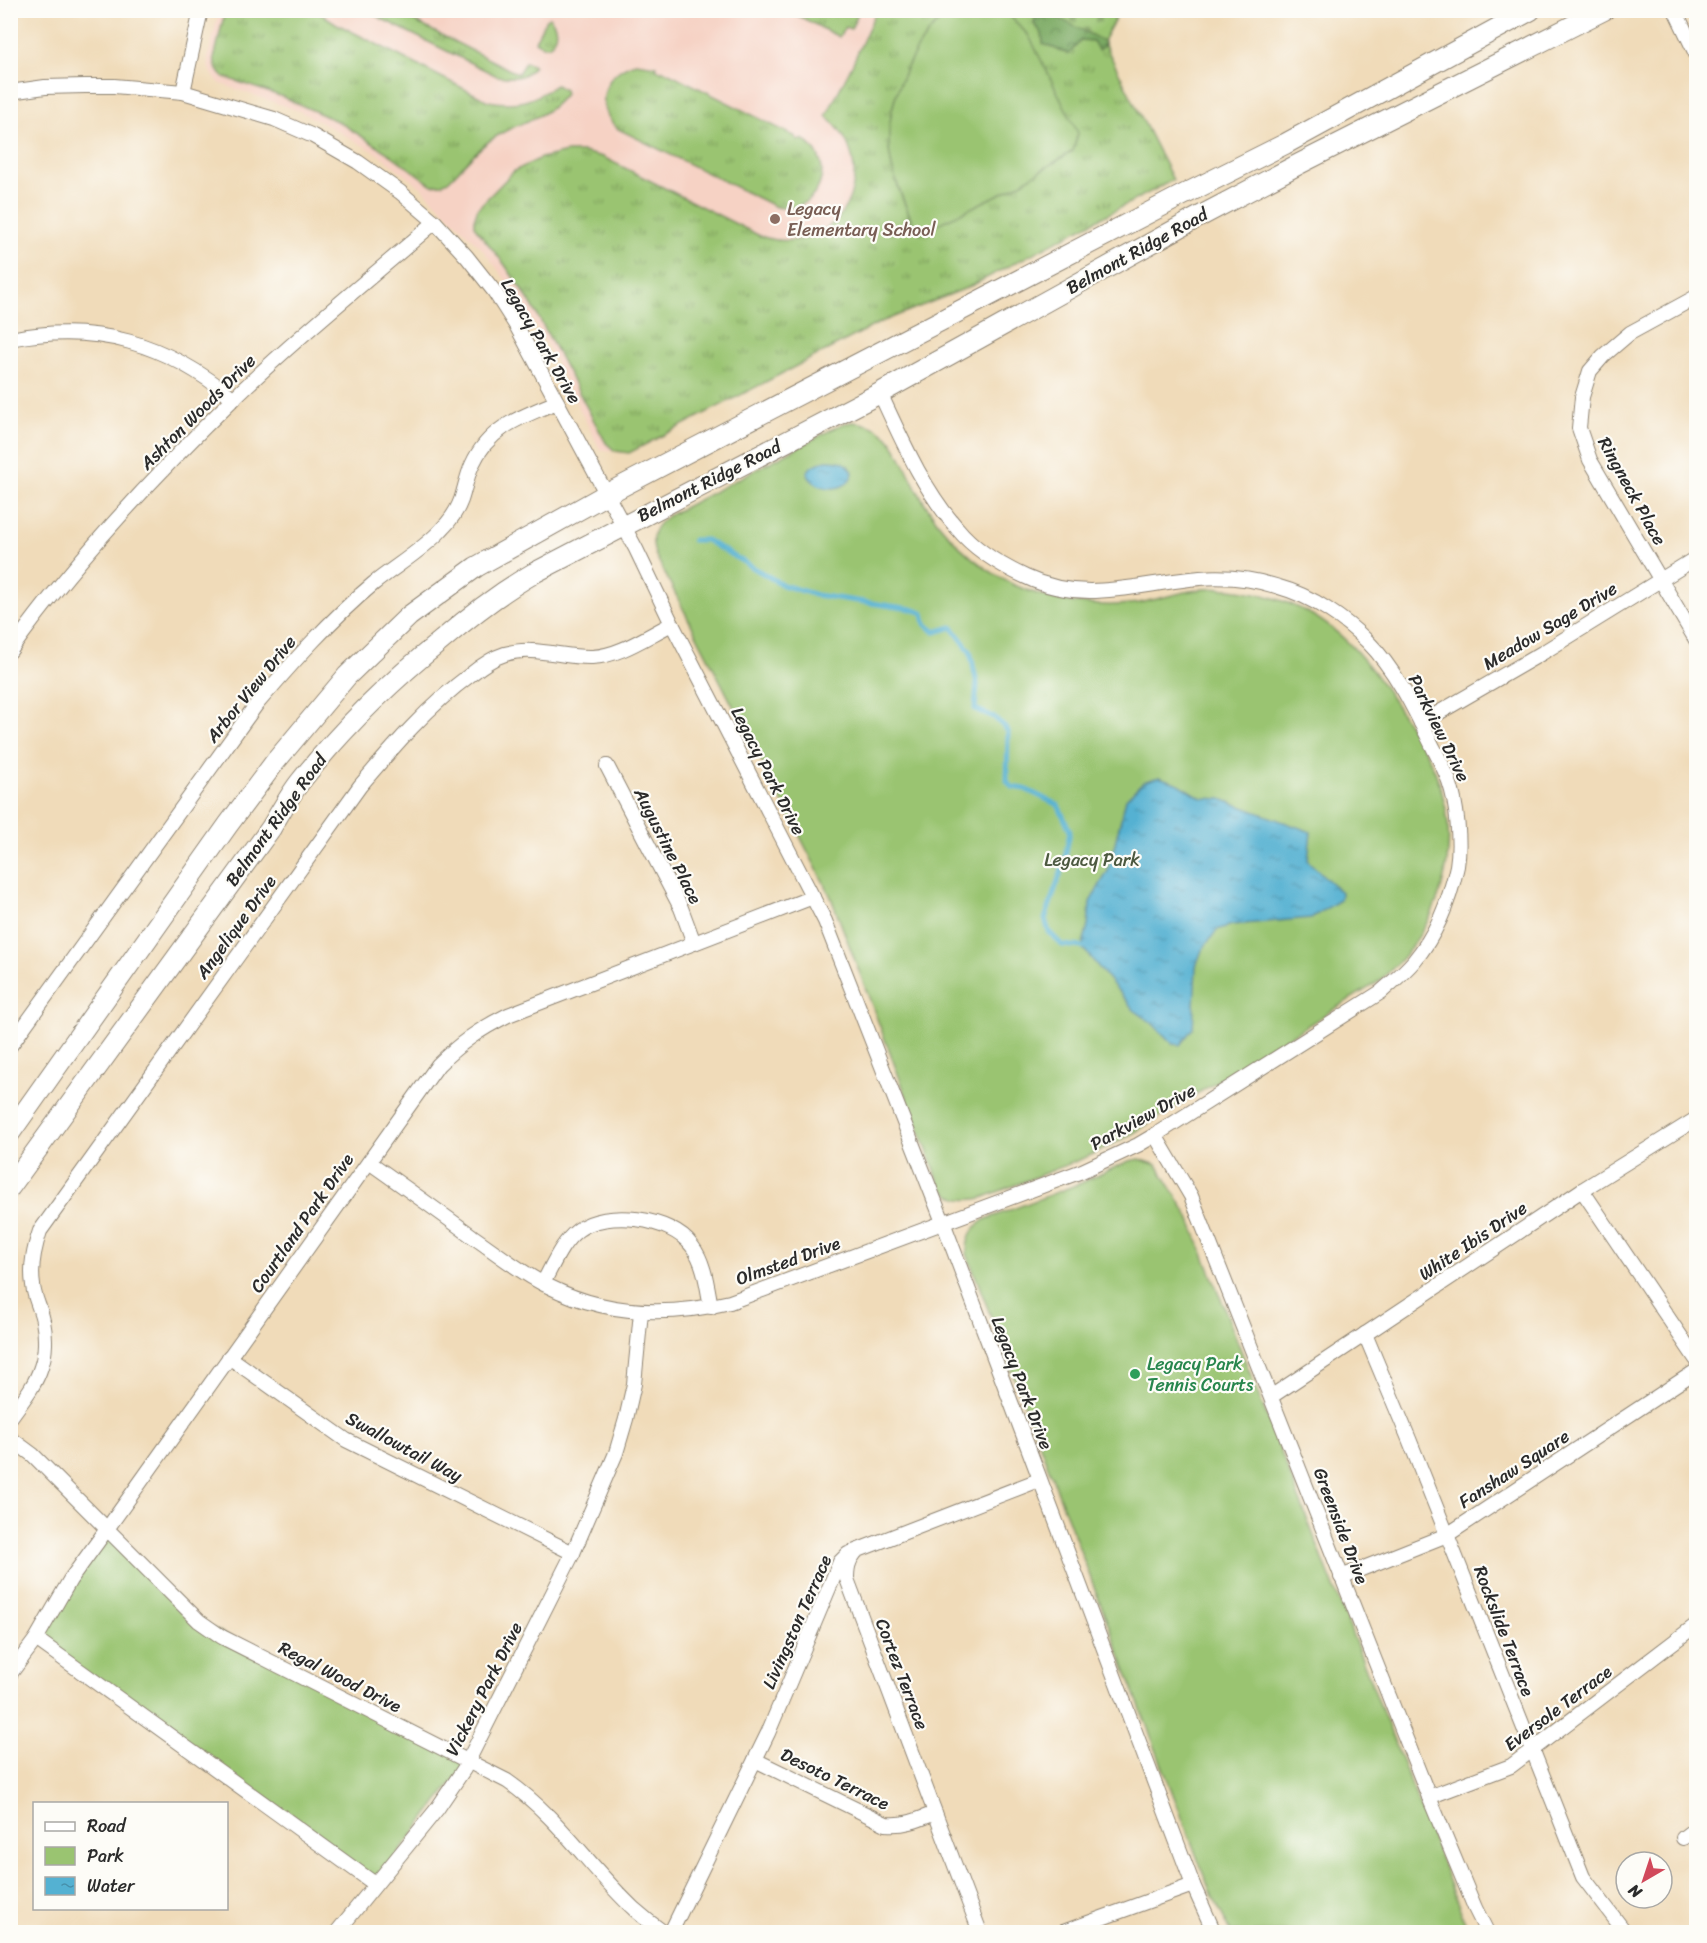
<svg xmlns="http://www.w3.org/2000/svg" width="1707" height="1943" font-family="Sriracha,sans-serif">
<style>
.built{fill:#f6d2c4}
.grass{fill:url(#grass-tufts);stroke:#62784e;stroke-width:1.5}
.forest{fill:url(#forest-crowns);stroke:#536a47;stroke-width:1.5}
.cemetery{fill:url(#cemetery-stones);stroke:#62784e;stroke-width:1.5}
.green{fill:#9ac471;stroke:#62784e;stroke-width:1.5}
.water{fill:url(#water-ripples);stroke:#406e7e;stroke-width:1.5}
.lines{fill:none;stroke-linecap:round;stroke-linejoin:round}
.stream{stroke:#54b1d2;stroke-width:5}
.minor-casing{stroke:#8e8372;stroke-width:16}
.secondary-casing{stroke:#8e8372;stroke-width:22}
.minor{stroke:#fff;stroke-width:14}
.secondary{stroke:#fff;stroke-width:20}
.education-dot{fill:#8d6e63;stroke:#fdfcf7;stroke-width:2}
.leisure-dot{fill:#2e9e5b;stroke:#fdfcf7;stroke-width:2}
.labels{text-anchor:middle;stroke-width:4.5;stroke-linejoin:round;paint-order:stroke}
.education-label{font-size:18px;fill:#785e54;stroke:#fdfcf7;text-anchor:start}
.street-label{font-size:18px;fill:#2b2b2b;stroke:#fdfcf7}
.park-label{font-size:18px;fill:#4c5940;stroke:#fdfcf7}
.leisure-label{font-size:18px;fill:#27864d;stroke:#fdfcf7;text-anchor:start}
</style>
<defs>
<pattern id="grass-tufts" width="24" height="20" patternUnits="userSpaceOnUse" patternTransform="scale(1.5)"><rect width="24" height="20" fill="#9ac471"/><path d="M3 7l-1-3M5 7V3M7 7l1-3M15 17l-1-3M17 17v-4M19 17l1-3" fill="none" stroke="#7e9f5d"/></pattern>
<pattern id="forest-crowns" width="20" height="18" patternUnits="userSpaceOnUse" patternTransform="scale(1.5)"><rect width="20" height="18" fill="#7baa63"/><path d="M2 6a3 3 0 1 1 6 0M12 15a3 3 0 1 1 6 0" fill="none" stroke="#658b52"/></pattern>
<pattern id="cemetery-stones" width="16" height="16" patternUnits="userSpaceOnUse" patternTransform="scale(1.5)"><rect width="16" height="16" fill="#9ac471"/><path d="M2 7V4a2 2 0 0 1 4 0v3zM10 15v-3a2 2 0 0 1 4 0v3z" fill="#7e9f5d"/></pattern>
<pattern id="water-ripples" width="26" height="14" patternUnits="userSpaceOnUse" patternTransform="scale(1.5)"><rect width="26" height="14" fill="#54b1d2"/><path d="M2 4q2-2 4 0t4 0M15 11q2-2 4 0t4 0" fill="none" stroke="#4690ab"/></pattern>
</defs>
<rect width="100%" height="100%" fill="#fdfcf7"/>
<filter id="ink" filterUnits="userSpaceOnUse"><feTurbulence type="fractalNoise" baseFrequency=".0167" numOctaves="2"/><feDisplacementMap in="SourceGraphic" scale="12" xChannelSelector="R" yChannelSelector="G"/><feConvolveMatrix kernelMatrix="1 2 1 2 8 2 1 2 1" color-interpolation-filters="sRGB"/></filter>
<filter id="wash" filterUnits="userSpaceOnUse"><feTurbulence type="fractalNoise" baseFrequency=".008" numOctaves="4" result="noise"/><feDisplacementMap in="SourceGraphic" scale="24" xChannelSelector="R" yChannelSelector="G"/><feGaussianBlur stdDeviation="1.35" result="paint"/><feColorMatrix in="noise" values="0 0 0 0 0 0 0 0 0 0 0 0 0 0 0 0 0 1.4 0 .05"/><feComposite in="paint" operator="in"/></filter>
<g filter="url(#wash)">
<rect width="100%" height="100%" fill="#f0dbb9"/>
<path class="built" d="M 219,11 L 1050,11 L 1173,180 L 969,287 L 881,322 L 641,448 L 629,453 L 621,453 L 600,449 L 545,341 L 517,295 L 483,250 L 421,187 L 378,154 L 332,128 L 299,111 L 221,84 L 215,78 L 209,69 L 208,58 Z"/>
<g class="grass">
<path d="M 1114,10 L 1118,13 L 1103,41 L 1173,180 L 969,287 L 881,322 L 629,453 L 615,451 L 606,443 L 532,305 L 505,265 L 474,226 L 474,220 L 478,208 L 514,171 L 541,158 L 567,152 L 583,152 L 603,157 L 760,236 C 839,262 888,170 826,116 L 853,63 L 876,11 L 950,11 C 909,46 879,112 892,167 C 897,188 907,208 914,228 L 920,233 L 1029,36 L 1005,11 Z"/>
<path d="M 225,11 L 312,10 L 315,13 L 317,11 L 337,24 L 488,101 C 518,106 531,102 556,85 L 564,90 L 565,94 C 545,120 522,120 497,136 C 478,147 464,166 448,181 L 442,184 L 432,185 L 391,155 L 339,122 L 283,97 L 224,77 L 217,70 L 214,59 Z"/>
<path d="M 366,11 L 394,11 L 518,74 L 525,62 L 534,66 C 523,80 513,78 497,76 Z"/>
<path d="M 789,11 L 859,10 L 859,11 L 851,29 L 845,27 L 839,37 Z"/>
<path d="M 549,17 C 558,26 558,37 549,46 L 543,46 L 535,41 L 546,19 Z"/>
<path d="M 636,63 L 657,66 L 656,68 L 662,72 L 663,70 L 796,137 L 796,139 L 800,141 L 802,139 C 840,161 819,216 776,207 L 618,129 C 592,105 604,71 636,63 Z"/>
</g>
<path class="forest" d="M 1041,11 L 1075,11 L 1103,34 L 1104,46 L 1098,50 L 1093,41 L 1081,40 L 1069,54 L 1043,44 L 1042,33 L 1034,24 L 1036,16 Z"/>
<path class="cemetery" d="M 1050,11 L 1114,10 L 1118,13 L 1103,41 L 1049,13 Z"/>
<g class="green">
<path d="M 950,11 L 1005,11 L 1029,36 L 1078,133 L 1073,151 L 1014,187 L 920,233 L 915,228 C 907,208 897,188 892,167 C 879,112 909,46 950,11 Z"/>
<path d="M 852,422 C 867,423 877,427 888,437 C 902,454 909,476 920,495 C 941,533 975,566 1014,585 C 1053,602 1097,609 1139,603 C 1161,599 1182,591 1204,589 C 1227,587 1252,591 1274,598 C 1334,617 1366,657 1398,708 C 1411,729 1427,750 1436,774 C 1466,852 1440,929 1378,982 L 1127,1137 L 1089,1156 L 982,1198 C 964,1201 954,1201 941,1187 L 830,895 L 655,554 C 650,536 653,527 668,516 L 842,424 Z"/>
<path d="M 1139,1159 L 1157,1165 L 1188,1215 L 1469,1932 L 1231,1932 L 1210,1891 L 967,1254 C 967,1238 970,1230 984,1220 L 1081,1183 L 1129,1161 Z"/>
<path d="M 107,1529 L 199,1621 L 468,1762 L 375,1884 L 36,1639 Z"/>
</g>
<g class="water">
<path d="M 826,460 C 838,460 847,461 853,472 C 853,473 850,480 849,481 C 838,494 811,488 807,472 L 812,466 Z"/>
<path d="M 1159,777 L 1179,784 L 1202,798 L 1221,799 L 1311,832 L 1308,861 L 1341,892 L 1340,900 L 1311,918 L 1232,925 L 1217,930 L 1202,950 L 1196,966 L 1193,1028 L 1180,1045 L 1173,1044 L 1151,1022 L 1134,1010 L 1082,947 L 1088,926 L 1090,902 L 1108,871 L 1126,799 L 1143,782 Z"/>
</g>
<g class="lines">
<path class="stream" d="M 693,540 L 706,540 L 783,585 L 816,595 L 912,609 L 923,613 L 925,624 L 935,632 L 952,627 L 970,651 L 977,684 L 975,709 L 994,717 L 1008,731 L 1007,781 L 1012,787 L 1025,789 L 1058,805 L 1070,831 L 1064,863 L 1045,919 L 1049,932 L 1062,945 L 1082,947"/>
</g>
</g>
<g filter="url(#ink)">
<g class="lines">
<defs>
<g id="minor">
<path d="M 1675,10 L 1696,54"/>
<path d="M 10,92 L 45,87 L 85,86 L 114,86 L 183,92 L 274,119 L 313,136 L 358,162 L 400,192 L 435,222 L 467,257 L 494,291 L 517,327 L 636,549 L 672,624 L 825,921 L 943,1222 L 1193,1885 L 1214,1932"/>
<path d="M 183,92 L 201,10"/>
<path d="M 1696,297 L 1630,333 L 1603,356 L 1590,371 L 1582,397 L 1579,428 L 1590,460 L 1696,640"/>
<path d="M 10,339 C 96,322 167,343 234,399"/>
<path d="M 10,651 C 75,560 153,477 233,399 C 297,337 367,281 435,222"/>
<path d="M 1421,723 L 1542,653 L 1696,558"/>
<path d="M 607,766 L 681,908 L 694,943"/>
<path d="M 10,1046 L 256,705 C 293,662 330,620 373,584 C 394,567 424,549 441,530 C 450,521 457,511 461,500 C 465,488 467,476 472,465 C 489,427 521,417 557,402"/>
<path d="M 1155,1135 L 1191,1196 L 1429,1797 L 1475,1908 L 1487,1932"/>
<path d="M 369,1162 C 403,1186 438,1211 472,1236 C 497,1253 521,1273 548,1286 C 605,1315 668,1317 730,1302 L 1082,1171 L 1138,1145 L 1155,1135 L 1381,992 C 1392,982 1404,973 1414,961 C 1436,935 1450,899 1457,866 C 1461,842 1457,804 1449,781 C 1445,770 1439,759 1434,749 C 1416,713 1397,671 1368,642 C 1344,618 1312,596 1279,587 C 1254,579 1226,576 1200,578 C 1139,583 1085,605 1026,577 C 1002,566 974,549 957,528 C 923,489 902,440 880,393"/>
<path d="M 1582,1190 L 1696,1359"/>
<path d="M 543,1283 C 553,1265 561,1243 578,1230 C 606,1209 671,1217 692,1246 C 705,1263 707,1286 711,1307"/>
<path d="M 1365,1334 L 1409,1439 L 1583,1877 L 1625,1932"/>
<path d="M 229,1357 L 346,1440 L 573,1553"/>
<path d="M 1272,1396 L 1582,1190 L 1696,1119"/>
<path d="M 10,1418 C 22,1401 35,1386 41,1367 C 46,1353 46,1335 43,1321 C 41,1309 34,1298 33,1285 C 30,1266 34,1249 40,1231 L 360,786 C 394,746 428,706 470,675 C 481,666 492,658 505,654 C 535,645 562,658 592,657 C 620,656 647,636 672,624"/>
<path d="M 10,1438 L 33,1455 L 199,1621 L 222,1637 L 507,1781 C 559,1817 589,1867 634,1909 C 643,1917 653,1925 663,1932"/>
<path d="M 855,1553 C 848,1561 847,1569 847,1579 L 980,1932"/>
<path d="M 1341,1577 L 1447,1535 L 1696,1371"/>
<path d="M 36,1639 L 375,1884"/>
<path d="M 10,1674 L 36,1639 L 70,1580 L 107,1529 L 438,1065 C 460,1043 480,1029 508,1015 L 813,897"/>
<path d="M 755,1760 L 886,1824 C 904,1826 918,1820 935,1813"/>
<path d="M 1429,1797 L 1511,1766 L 1696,1625"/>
<path d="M 1683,1838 L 1696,1828"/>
<path d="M 337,1932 L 437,1809 L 464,1769 L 573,1553 L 616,1453 L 626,1419 L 634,1384 L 641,1312"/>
<path d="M 671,1932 L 768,1733 L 840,1562 L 848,1554 L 1039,1480"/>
<path d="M 1063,1932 L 1193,1885"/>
</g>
<g id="secondary">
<path d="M 10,1133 L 228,825 L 275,762 L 347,676 L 409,616 L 476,567 L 607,494 L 1181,196 L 1285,144 L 1531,10"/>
<path d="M 10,1187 L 271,828 C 280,813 289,796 300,782 C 342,729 390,682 442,640 C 471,615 501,592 534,573 L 880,393 L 1193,220 L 1301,163 L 1604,10"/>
</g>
</defs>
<use href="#minor" class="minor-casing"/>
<use href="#secondary" class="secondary-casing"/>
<use href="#minor" class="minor"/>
<use href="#secondary" class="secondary"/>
</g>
</g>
<circle class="education-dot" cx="775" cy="219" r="6"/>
<circle class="leisure-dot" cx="1135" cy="1374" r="6"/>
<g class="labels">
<g class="education-label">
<text x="787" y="215">Legacy<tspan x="787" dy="21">Elementary School</tspan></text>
</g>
<g class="street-label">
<text transform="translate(1137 251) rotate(-29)" y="6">Belmont Ridge Road</text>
<text transform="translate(541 341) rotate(60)" y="6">Legacy Park Drive</text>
<text transform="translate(198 412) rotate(-45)" y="6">Ashton Woods Drive</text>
<text transform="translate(709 481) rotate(-27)" y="6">Belmont Ridge Road</text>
<text transform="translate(1632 491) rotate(61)" y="6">Ringneck Place</text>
<text transform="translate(1550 626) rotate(-31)" y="6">Meadow Sage Drive</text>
<text transform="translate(251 689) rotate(-51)" y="6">Arbor View Drive</text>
<text transform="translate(1439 728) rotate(64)" y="6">Parkview Drive</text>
<text transform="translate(768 771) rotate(63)" y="6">Legacy Park Drive</text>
<text transform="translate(276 820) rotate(-54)" y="6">Belmont Ridge Road</text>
<text transform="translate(668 846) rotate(63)" y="6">Augustine Place</text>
<text transform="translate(236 927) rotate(-54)" y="6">Angelique Drive</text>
<text transform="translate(1143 1117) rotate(-29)" y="6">Parkview Drive</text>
<text transform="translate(302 1223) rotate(-55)" y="6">Courtland Park Drive</text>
<text transform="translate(1473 1241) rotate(-34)" y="6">White Ibis Drive</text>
<text transform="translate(788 1261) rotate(-20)" y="6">Olmsted Drive</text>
<text transform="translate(1022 1383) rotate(69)" y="6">Legacy Park Drive</text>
<text transform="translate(404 1447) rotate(28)" y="6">Swallowtail Way</text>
<text transform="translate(1514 1469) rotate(-33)" y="6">Fanshaw Square</text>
<text transform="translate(1341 1526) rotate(69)" y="6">Greenside Drive</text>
<text transform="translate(797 1622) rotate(-66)" y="6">Livingston Terrace</text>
<text transform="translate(1504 1631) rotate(69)" y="6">Rockslide Terrace</text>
<text transform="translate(902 1674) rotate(69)" y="6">Cortez Terrace</text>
<text transform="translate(340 1677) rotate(27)" y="6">Regal Wood Drive</text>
<text transform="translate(484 1689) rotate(-63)" y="6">Vickery Park Drive</text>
<text transform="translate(1558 1708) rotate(-37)" y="6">Eversole Terrace</text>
<text transform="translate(835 1779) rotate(26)" y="6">Desoto Terrace</text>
</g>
<g class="park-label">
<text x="1092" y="866">Legacy Park</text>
</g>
<g class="leisure-label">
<text x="1147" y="1370">Legacy Park<tspan x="1147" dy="21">Tennis Courts</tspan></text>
</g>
</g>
<rect width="1707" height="1943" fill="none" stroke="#fdfcf7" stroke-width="36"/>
<rect x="33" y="1802" width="195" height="108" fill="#fdfcf7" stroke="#a9a8a5" stroke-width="1.5"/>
<rect x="45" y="1822" width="30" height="9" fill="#ffffff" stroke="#a9a8a5" stroke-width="1.5"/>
<text x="87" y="1832" font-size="18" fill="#2b2b2b">Road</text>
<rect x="45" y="1847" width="30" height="18" fill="#9ac471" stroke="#a9a8a5" stroke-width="1.5"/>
<text x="87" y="1862" font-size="18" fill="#2b2b2b">Park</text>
<rect x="45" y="1877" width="30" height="18" fill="url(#water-ripples)" stroke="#a9a8a5" stroke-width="1.5"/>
<text x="87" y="1892" font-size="18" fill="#2b2b2b">Water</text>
<g transform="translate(1644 1880) rotate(219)"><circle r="28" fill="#fdfcf7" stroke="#a9a8a5" stroke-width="1.5"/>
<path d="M0-4.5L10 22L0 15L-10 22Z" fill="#d1495b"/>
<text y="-9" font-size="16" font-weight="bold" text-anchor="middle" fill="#2b2b2b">N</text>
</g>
</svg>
